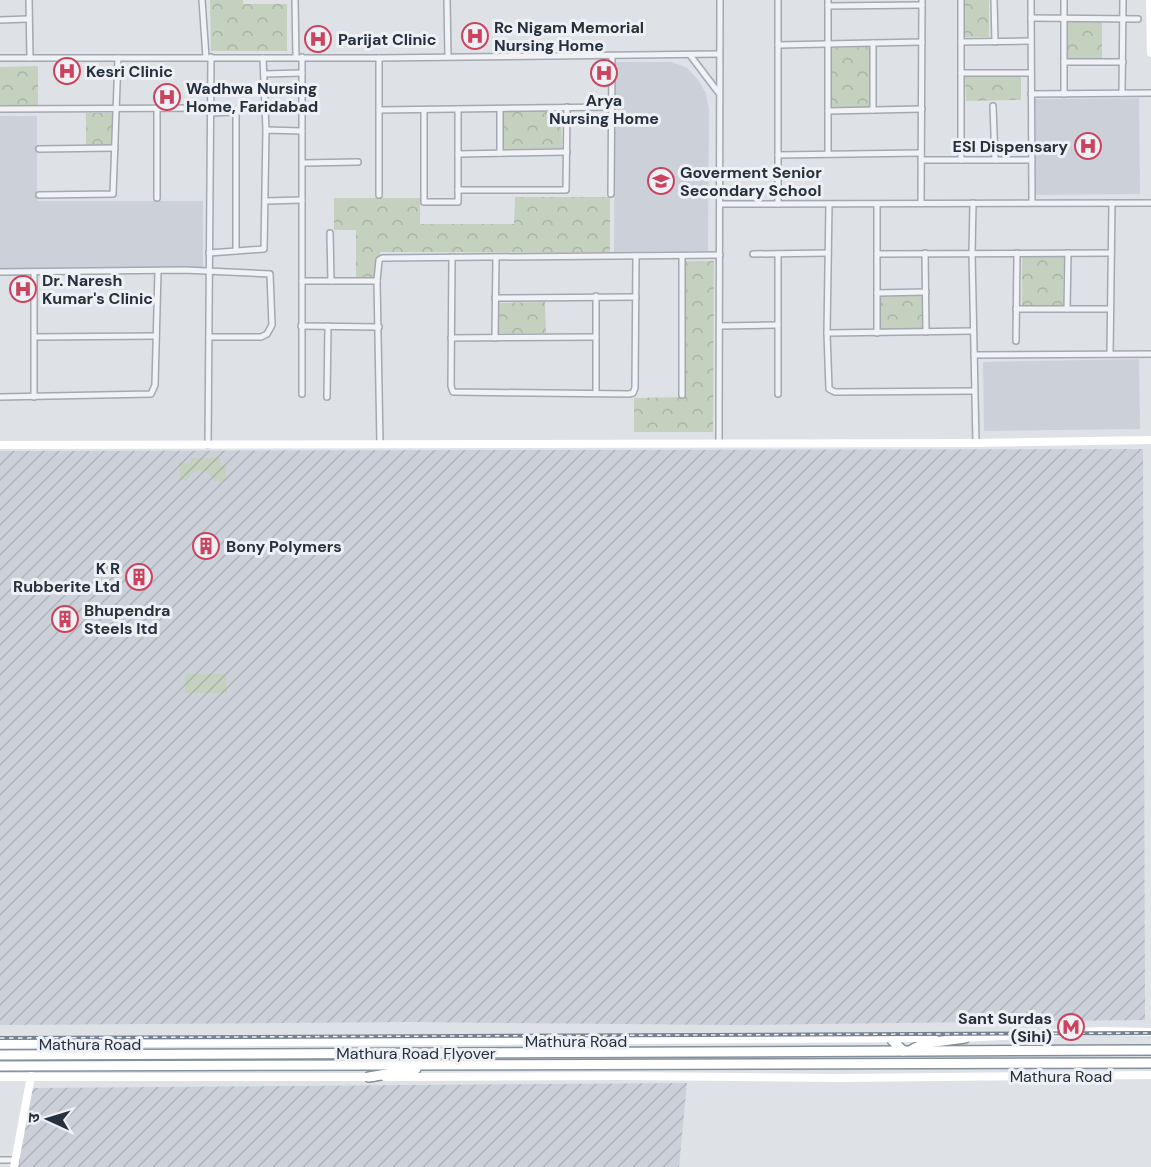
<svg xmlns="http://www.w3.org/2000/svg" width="1151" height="1167" font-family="'DM Sans','Noto Sans Devanagari',sans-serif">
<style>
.built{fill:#ccd1d9}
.industrial{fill:url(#industrial-furrows)}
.forest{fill:url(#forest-crowns)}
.garden{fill:url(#garden-furrows)}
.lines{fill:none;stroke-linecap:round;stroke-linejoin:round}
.street-casing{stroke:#a3a9b1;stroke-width:8}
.highway-casing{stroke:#85909d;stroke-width:12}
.street{stroke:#f0f2f6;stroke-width:5}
.secondary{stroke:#fff;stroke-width:8}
.highway{stroke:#fff;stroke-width:9}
.rail-casing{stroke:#778290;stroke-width:4}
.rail{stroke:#edf0f5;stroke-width:1.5;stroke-dasharray:4.5;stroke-linecap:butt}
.labels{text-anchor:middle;stroke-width:6;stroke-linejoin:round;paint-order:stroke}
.poi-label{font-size:16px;font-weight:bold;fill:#27303d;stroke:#edf0f5;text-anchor:start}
.street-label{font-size:16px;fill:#27303d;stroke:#edf0f5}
</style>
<defs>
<pattern id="industrial-furrows" width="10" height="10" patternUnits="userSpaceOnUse" patternTransform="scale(1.5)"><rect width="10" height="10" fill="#ccd1d9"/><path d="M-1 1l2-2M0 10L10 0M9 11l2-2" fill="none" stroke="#afb4bb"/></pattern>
<pattern id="forest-crowns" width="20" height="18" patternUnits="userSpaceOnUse" patternTransform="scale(1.5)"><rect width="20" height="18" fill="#c4d1bf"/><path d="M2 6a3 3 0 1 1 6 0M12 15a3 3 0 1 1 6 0" fill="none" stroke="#a8b4a5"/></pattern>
<pattern id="garden-furrows" width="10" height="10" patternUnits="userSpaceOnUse" patternTransform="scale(1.5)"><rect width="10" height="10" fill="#c4d1bf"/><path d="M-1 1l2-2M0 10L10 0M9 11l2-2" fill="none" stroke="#a8b4a5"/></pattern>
</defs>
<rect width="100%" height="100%" fill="#dee2e7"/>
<g class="built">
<path d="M 615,62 L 672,62 L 687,68 L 699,81 L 706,94 L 709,110 L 708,251 L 614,252 Z"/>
<path d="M 1139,98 L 1140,194 L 1036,195 L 1035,99 Z"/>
<path d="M 0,116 L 37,116 L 37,201 L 203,201 L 203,268 L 0,268 Z"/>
<path d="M 1139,359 L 1140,429 L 984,431 L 983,362 Z"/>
</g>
<g class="industrial">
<path d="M 1143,449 L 1145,1020 L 735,1025 L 411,1022 L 0,1025 L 0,451 Z"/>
<path d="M 687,1083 L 679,1167 L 17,1167 L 32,1088 Z"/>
</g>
<g class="forest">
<path d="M 210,0 L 243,0 L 243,4 L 287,4 L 287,51 L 211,51 Z"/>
<path d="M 964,0 L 989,0 L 989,37 L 965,37 Z"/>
<rect x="1067" y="21" width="35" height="38"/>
<path d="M 869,47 L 870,107 L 831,107 L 830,48 Z"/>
<path d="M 38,66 L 38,105 L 0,106 L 0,67 Z"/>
<path d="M 965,76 L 1021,76 L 1021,100 L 966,101 Z"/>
<path d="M 561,110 L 562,148 L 504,149 L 504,111 Z"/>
<rect x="86" y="113" width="28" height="32"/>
<path d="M 515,197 L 610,197 L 610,253 L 380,252 L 379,278 L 356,278 L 356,230 L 334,230 L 334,198 L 420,198 L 420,224 L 514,224 Z"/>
<path d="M 1022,256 L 1064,256 L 1063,307 L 1022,306 Z"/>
<path d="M 686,261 L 714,261 L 713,432 L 634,432 L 634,398 L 685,397 Z"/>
<path d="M 922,295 L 922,329 L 880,330 L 879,296 Z"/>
<path d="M 545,302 L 546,333 L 499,333 L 499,303 Z"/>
</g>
<g class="garden">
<path d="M 191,458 L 220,458 L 220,466 L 226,466 L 226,481 L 214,481 C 206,467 194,467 187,481 L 180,479 L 179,462 L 190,464 Z"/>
<path d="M 185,674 L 226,674 L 227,693 L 185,693 Z"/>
</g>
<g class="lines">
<defs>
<g id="street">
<path d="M 29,0 L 30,58"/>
<path d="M 202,0 L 206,57"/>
<path d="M 295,0 L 296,57"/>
<path d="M 447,0 L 448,56"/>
<path d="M 778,0 L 778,204"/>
<path d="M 828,0 L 828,154"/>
<path d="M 961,0 L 961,160"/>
<path d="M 994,0 L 995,42"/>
<path d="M 1031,0 L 1032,202"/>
<path d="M 1064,0 L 1064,94"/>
<path d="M 828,6 L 922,5"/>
<path d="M 1031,18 L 1138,19"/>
<path d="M 0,20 L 28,19"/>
<path d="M 961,42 L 1031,41"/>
<path d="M 778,45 L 922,42"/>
<path d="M 690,55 L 718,92"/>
<path d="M 0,58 L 379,58 L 719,54"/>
<path d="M 263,58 L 266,130"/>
<path d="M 379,58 L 379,195"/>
<path d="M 1064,62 L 1123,62"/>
<path d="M 961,73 L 1031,73"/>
<path d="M 264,74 L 302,73"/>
<path d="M 1122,93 L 1123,0"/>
<path d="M 1031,94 L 1151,93"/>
<path d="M 993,106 L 995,160"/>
<path d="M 0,109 L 210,108"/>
<path d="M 500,109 L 500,153"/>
<path d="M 379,110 L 612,107"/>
<path d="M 424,110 L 424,202 L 458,202 L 458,109"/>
<path d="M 873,110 L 873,43"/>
<path d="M 828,111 L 922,109"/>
<path d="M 210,113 L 236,112 L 236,251"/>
<path d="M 39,149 L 115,148"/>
<path d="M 458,154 L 567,152"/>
<path d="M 778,155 L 921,153"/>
<path d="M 921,160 L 1032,160"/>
<path d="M 303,163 L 358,162"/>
<path d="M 458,190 L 566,190 L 567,107"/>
<path d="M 611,194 L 612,56"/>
<path d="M 39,195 L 113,194 L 118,58"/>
<path d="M 157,198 L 157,108"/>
<path d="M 266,201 L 302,200"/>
<path d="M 921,203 L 922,0"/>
<path d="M 973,203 L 972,253 L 976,443"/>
<path d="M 720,204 L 1151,203"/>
<path d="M 829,204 L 827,333 L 829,389 L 835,392 L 974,391"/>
<path d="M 877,204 L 877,333"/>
<path d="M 330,233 L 331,281"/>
<path d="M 209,253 L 264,249 L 266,130 L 302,131"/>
<path d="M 925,253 L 926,332"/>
<path d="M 753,254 L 828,253"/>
<path d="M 778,254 L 778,394"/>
<path d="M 877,254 L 1111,253"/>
<path d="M 452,257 L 451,386 L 453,392 L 629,394 L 633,393 L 635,388 L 636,256"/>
<path d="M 0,272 L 184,270 L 270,274 L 272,325 L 267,334 L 261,337 L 209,337"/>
<path d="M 302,281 L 377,281"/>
<path d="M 877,293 L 926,292"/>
<path d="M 495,298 L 636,297"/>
<path d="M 1016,309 L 1110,309"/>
<path d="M 1067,309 L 1068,253"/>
<path d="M 301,326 L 379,327"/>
<path d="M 720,326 L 778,325"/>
<path d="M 827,333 L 973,331"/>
<path d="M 35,337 L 156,336"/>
<path d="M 451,338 L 596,337"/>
<path d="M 495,338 L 496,257"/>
<path d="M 1016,341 L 1017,253"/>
<path d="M 1110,354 L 1112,203"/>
<path d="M 974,355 L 1151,354"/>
<path d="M 596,393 L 596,296"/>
<path d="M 302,394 L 302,57"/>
<path d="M 682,395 L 682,256"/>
<path d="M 0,397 L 151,394 L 155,385 L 158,271"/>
<path d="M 34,397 L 34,272"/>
<path d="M 327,397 L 328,326"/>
<path d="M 719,443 L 720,0"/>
<path d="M 380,444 L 377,281 L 379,260 L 382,258 L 720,255"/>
<path d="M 208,445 L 211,57"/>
<path d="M 0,1160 L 16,1160"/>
</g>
<g id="highway">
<path d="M 892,1040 L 903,1051"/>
<path d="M 913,1049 L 927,1043 L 965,1038"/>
<path d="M 0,1055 L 1151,1050"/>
<path d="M 0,1066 L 1151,1063"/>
<path d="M 369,1077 L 416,1069"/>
</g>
</defs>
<use href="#street" class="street-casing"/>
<use href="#highway" class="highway-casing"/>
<use href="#street" class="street"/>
<g class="secondary">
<path d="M 1150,0 L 1151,53"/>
<path d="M 0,445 L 976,443 L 1151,440"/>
<path d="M 961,1038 L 1101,1031 L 1151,1032"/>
<path d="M 0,1044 L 934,1038"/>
<path d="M 0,1077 L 373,1077"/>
<path d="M 385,1077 L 619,1076 L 838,1078 L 1151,1075"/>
<path d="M 14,1167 L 31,1076"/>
</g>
<use href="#highway" class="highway"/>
<defs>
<path id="rail" d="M 0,1038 L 1151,1033"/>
</defs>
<use href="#rail" class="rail-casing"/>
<use href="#rail" class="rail"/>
</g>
<defs>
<symbol id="hospital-ring" viewBox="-11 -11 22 22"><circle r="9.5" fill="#edf0f5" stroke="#cb435c" stroke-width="1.5"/><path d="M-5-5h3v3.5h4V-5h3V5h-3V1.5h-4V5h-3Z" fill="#cb435c"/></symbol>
<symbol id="school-ring" viewBox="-11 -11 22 22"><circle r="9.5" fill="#edf0f5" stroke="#cb435c" stroke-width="1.5"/><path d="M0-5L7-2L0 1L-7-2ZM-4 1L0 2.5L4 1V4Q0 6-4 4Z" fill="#cb435c"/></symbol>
<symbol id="building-ring" viewBox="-11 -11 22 22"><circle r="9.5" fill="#edf0f5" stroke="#cb435c" stroke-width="1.5"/><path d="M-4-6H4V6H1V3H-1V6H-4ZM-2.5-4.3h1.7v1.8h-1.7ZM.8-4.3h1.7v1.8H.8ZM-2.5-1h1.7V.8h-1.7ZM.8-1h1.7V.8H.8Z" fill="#cb435c"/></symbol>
<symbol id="metro-ring" viewBox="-11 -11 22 22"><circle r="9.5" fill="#edf0f5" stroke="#cb435c" stroke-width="1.5"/><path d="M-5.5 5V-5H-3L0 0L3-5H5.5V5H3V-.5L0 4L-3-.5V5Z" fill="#cb435c"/></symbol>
</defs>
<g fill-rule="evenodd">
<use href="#hospital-ring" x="460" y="21" width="30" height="30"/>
<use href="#hospital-ring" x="303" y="24" width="30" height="30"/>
<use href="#hospital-ring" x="52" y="56" width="30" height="30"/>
<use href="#hospital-ring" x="589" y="58" width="30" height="30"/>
<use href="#hospital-ring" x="152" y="82" width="30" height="30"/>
<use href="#hospital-ring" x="1073" y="131" width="30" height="30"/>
<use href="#school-ring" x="646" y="166" width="30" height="30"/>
<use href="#hospital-ring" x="8" y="274" width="30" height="30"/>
<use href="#building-ring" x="191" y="531" width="30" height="30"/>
<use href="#building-ring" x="124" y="562" width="30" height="30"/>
<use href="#building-ring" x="50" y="604" width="30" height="30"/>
<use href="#metro-ring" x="1056" y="1012" width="30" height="30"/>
</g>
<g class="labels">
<g class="poi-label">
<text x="494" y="33">Rc Nigam Memorial<tspan x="494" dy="18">Nursing Home</tspan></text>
<text x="338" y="45">Parijat Clinic</text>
<text x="86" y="77">Kesri Clinic</text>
<text x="186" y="94">Wadhwa Nursing<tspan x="186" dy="18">Home, Faridabad</tspan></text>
<text x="604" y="106" text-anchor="middle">Arya<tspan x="604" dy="18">Nursing Home</tspan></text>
<text x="1068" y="152" text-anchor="end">ESI Dispensary</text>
<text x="680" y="178">Goverment Senior<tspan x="680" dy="18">Secondary School</tspan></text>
<text x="42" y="286">Dr. Naresh<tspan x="42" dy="18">Kumar's Clinic</tspan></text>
<text x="226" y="552">Bony Polymers</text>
<text x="120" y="574" text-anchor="end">K R<tspan x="120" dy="18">Rubberite Ltd</tspan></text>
<text x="84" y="616">Bhupendra<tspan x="84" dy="18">Steels ltd</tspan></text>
<text x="1052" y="1024" text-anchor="end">Sant Surdas<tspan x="1052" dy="18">(Sihi)</tspan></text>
</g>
<g class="street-label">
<text x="576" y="1047">Mathura Road</text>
<text x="90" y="1050">Mathura Road</text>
<text x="416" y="1059">Mathura Road Flyover</text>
<text x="1061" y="1082">Mathura Road</text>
</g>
</g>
<g transform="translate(48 1119) rotate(274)" stroke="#edf0f5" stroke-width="4.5" paint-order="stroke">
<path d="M0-4.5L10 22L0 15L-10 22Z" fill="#27303d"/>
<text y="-9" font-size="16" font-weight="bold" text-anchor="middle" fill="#27303d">उ</text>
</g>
</svg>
